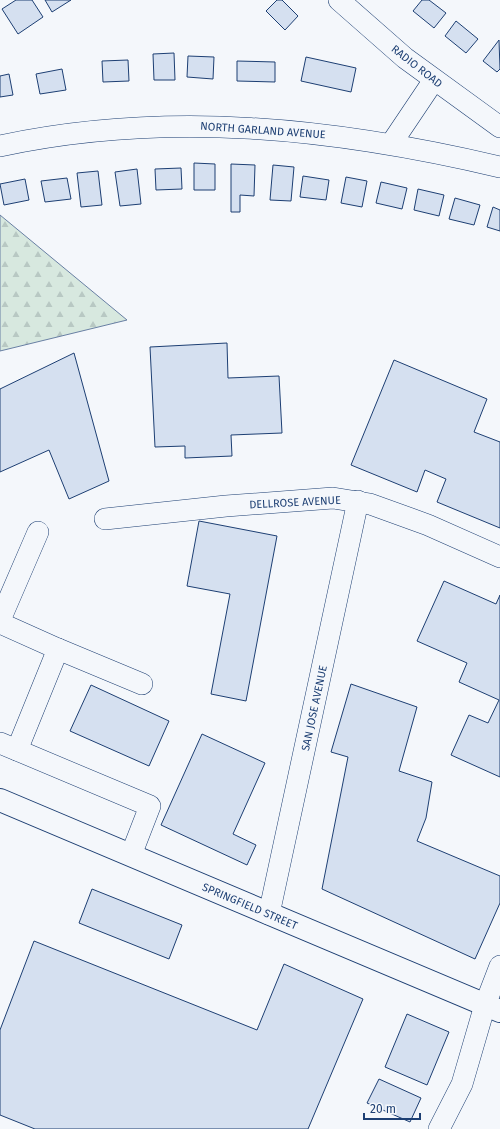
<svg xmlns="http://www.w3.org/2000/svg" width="500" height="1129" font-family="'Fira Sans',sans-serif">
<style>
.forest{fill:url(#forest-firs);stroke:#687fa3}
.building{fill:#d5e0f0;stroke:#1d3f73}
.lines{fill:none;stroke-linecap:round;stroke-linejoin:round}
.minor-casing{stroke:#1d3f73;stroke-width:22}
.major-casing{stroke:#1d3f73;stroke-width:24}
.minor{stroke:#f4f7fb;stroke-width:21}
.major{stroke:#f4f7fb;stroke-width:22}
.labels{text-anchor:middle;stroke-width:3;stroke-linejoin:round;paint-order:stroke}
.street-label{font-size:11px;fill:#1d3f73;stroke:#f4f7fb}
</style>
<defs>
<pattern id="forest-firs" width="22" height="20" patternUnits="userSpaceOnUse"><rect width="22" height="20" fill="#d7e8df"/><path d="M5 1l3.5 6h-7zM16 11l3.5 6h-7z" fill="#b8c8c3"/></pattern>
</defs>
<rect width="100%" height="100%" fill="#f4f7fb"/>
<path class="forest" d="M 0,215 L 127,320 L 0,351 Z"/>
<g class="building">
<path d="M 16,0 L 32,0 L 43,17 L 18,34 L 2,9 Z"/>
<path d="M 45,0 L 71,0 L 52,12 Z"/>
<path d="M 277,0 L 282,0 L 298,16 L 285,30 L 266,11 Z"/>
<path d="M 422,0 L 429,0 L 446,13 L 434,28 L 413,11 Z"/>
<path d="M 456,21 L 478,39 L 466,53 L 445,36 Z"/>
<path d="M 499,40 L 500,69 L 497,72 L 483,61 Z"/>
<path d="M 174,53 L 175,80 L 154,80 L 153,54 Z"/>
<path d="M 188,56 L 214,57 L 213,79 L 187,77 Z"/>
<path d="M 306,57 L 356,68 L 351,92 L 301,81 Z"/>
<path d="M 128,60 L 129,81 L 103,82 L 102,61 Z"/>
<path d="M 237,61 L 275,62 L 275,82 L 237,81 Z"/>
<path d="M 62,69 L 66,90 L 40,94 L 36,74 Z"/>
<path d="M 9,74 L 13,95 L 0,97 L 0,76 Z"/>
<path d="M 194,163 L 215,164 L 215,190 L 194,190 Z"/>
<path d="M 231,164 L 255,165 L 254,196 L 240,195 L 240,212 L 231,212 Z"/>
<path d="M 273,165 L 294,167 L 291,201 L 270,200 Z"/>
<path d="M 181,168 L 182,189 L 156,190 L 155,169 Z"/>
<path d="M 137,169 L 141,204 L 120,206 L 115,172 Z"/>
<path d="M 98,171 L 102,205 L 81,207 L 77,173 Z"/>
<path d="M 303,176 L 329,180 L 326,200 L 300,197 Z"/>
<path d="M 346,177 L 367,181 L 362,207 L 341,203 Z"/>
<path d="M 67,178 L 71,199 L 45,202 L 41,181 Z"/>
<path d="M 25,179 L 29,200 L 4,205 L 0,184 Z"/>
<path d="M 381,182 L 407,188 L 402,209 L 376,203 Z"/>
<path d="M 418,189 L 444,195 L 439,216 L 414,210 Z"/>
<path d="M 455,198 L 480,205 L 474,225 L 449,219 Z"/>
<path d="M 493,207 L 500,210 L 500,231 L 487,227 Z"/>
<path d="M 227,343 L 228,378 L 279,376 L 282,433 L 231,435 L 232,456 L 185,458 L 185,446 L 155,447 L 150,347 Z"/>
<path d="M 74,353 L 109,481 L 69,499 L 49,450 L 0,472 L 0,389 Z"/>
<path d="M 394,360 L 487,399 L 474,432 L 500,442 L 500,528 L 437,502 L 446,479 L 425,470 L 417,492 L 351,465 Z"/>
<path d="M 199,521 L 277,536 L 246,701 L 211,694 L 230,594 L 187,586 Z"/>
<path d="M 444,581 L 496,604 L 500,595 L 500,777 L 451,755 L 469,715 L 488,723 L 499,700 L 459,682 L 467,663 L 417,641 Z"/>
<path d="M 351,684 L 417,707 L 399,771 L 432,782 L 426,818 L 417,841 L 500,876 L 500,903 L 475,959 L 322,889 L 348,757 L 331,752 Z"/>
<path d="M 91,685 L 169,721 L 149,766 L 70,731 Z"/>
<path d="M 202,734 L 265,763 L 233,834 L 256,845 L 247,865 L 161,825 Z"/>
<path d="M 92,889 L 182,925 L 169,959 L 79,923 Z"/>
<path d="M 34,941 L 257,1030 L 284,964 L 363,999 L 308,1129 L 35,1129 L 0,1115 L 0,1030 Z"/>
<path d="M 407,1014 L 449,1032 L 427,1085 L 385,1067 Z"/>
<path d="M 379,1079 L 421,1098 L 410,1122 L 367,1103 Z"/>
</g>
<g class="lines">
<defs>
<g id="minor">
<path d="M 339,0 L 405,58 L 500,127"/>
<path d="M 391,144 L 434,80"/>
<path d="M 0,146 C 168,110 334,128 500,167"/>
<path d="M 105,519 L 226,506 L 333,498 L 370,504 L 428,525 L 500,557"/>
<path d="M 0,620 L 38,532"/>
<path d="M 0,623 L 58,649 L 17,750"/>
<path d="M 58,649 L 142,684"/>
<path d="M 0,743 L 150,806 L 131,855"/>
<path d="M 269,914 L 358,501"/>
<path d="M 439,1129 L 462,1084 L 485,1005 L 500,966"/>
</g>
<path id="major" d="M 0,800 L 500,1011"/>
</defs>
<use href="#minor" class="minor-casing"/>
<use href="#major" class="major-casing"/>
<use href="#minor" class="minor"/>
<use href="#major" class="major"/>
</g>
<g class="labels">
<g class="street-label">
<text transform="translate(417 66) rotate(38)" y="4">RADIO ROAD</text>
<text transform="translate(263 130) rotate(4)" y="4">NORTH GARLAND AVENUE</text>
<text transform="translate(295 502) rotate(-3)" y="4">DELLROSE AVENUE</text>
<text transform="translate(314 708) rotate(-78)" y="4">SAN JOSE AVENUE</text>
<text transform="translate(250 906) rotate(23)" y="4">SPRINGFIELD STREET</text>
</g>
</g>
<path d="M364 1113v6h56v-6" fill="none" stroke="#1d3f73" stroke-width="2"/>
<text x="370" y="1113" font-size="12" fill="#1d3f73" stroke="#f4f7fb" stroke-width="3" paint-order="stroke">20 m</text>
</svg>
